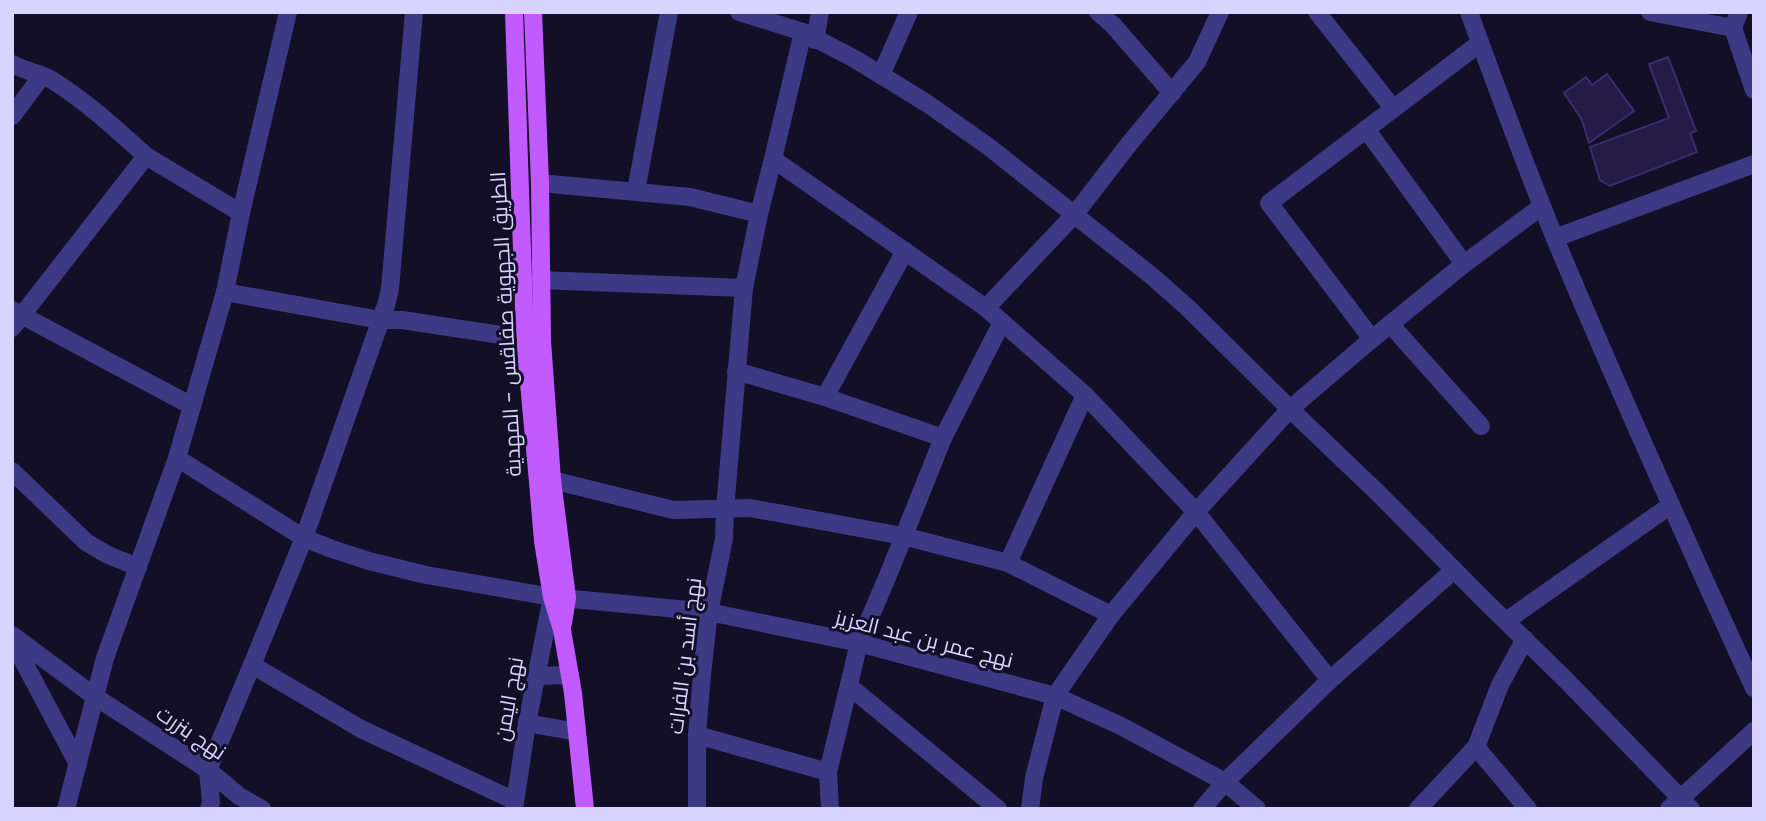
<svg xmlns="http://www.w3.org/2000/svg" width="1766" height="821" font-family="Poppins,Cairo,sans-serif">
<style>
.building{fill:#241b47;stroke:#3b2d73;stroke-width:2}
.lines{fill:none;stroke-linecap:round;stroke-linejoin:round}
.minor{stroke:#3d3a85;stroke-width:18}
.major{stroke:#c25bff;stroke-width:18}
.labels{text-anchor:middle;stroke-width:6;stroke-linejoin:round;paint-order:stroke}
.street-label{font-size:21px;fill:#d9d4ff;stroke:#130f26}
</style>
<rect width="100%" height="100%" fill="#130f26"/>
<g class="building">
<path d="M 1668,57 L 1696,131 L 1690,133 L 1697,152 L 1610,186 L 1600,180 L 1590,147 L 1669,118 L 1649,64 Z"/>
<path d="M 1607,74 L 1634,111 L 1589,143 L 1582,120 L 1564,93 L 1586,77 L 1592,85 Z"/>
</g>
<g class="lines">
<g class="minor">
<path d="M 739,12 L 803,32 L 855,59 L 928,104 L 989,147 L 1153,277 L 1188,308 L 1290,409 L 1378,493 L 1485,601 L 1566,680 L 1691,809"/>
<path d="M 1098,12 L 1113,25 L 1172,93"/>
<path d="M 1317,12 L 1393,108"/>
<path d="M 1469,12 C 1497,89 1525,165 1556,241 C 1619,391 1686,540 1754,688"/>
<path d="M 1650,12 L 1733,28 L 1739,12"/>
<path d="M 1733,28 L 1754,90"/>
<path d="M 815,40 L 820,12"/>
<path d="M 12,64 C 25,71 40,73 52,80 C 87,102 116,129 146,156"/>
<path d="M 881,75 L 909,12"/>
<path d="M 12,116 L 42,76"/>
<path d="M 1366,129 L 1464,264"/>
<path d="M 773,159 L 986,308 L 1085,395 L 1196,512 L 1330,680"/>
<path d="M 540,183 L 690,197 L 759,214"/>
<path d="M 636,191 L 669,12"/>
<path d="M 1555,238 L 1754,164"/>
<path d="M 540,280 L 744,288"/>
<path d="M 225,292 L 380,320 L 402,320 L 540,341"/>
<path d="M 986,308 L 1075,214 L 1129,144 L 1197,62 L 1220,12"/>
<path d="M 12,310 L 192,406"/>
<path d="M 1390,324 L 1481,426"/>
<path d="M 12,328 L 146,156 L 241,213"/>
<path d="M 1372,339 L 1269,203 L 1480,43"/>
<path d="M 736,371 L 825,397 L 943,438"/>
<path d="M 825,397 L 905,251"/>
<path d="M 177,458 L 304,538 L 332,549 L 369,561 L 426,575 L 552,597 L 709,612 L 859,643 L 1055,696 L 1121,726 L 1225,782 L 1257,809"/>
<path d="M 12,471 L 86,542 L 108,555 L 138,567"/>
<path d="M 552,480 L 673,510 L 750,508 L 903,536 L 1008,563 L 1111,615"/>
<path d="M 1008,563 L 1085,395"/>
<path d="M 1506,621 L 1671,505"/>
<path d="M 12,635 L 94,696 L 208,770 L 239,796 L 262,809"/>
<path d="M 12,640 L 78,764"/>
<path d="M 252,665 L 304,538 L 386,305 L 390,289 L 414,12"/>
<path d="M 536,676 L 570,675"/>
<path d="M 849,686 L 998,809"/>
<path d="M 527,723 L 577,732"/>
<path d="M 697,735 L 828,772"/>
<path d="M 1476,747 L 1500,685 L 1525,639"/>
<path d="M 66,809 L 105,658 L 177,458 L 225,292 L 241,213 L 288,12"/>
<path d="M 209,809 L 211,802 L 208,770 L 252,665 L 361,729 L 515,801"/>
<path d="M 514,809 L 527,723 L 552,597"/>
<path d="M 697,809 L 697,735 L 702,674 L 709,612 L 724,539 L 725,509 L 744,288 L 759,214 L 773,159 L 803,32"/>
<path d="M 830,809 L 828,772 L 859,643 L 889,573 L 943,438 L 1002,322"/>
<path d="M 1030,809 L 1034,778 L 1055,696 L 1111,615 L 1196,512 L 1290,409 L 1372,339 L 1464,264 L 1542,206"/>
<path d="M 1202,809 L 1225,782 L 1330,680 L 1454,570"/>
<path d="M 1418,809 L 1476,747 L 1528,809"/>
<path d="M 1669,809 L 1754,731"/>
</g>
<g class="major">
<path d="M 514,12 L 525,339 L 538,482 L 543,541 L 552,597 L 562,630 L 573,693 L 585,809"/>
<path d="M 533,12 L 540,183 L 542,341 L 552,480 L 567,598 L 563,623"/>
</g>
</g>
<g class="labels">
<g class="street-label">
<text transform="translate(506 324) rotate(-93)" y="7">الطريق الجهوية صفاقس - المهدية</text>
<text transform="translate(924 639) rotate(14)" y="7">نهج عمر بن عبد العزيز</text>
<text transform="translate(685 656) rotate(-83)" y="7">نهج أسد بن الفرات</text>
<text transform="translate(509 699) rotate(-80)" y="7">نهج اليمن</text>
<text transform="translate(191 733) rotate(34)" y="7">نهج بنزرت</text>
</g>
</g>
<rect width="1766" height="821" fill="none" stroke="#d9d4ff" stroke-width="28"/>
</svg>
